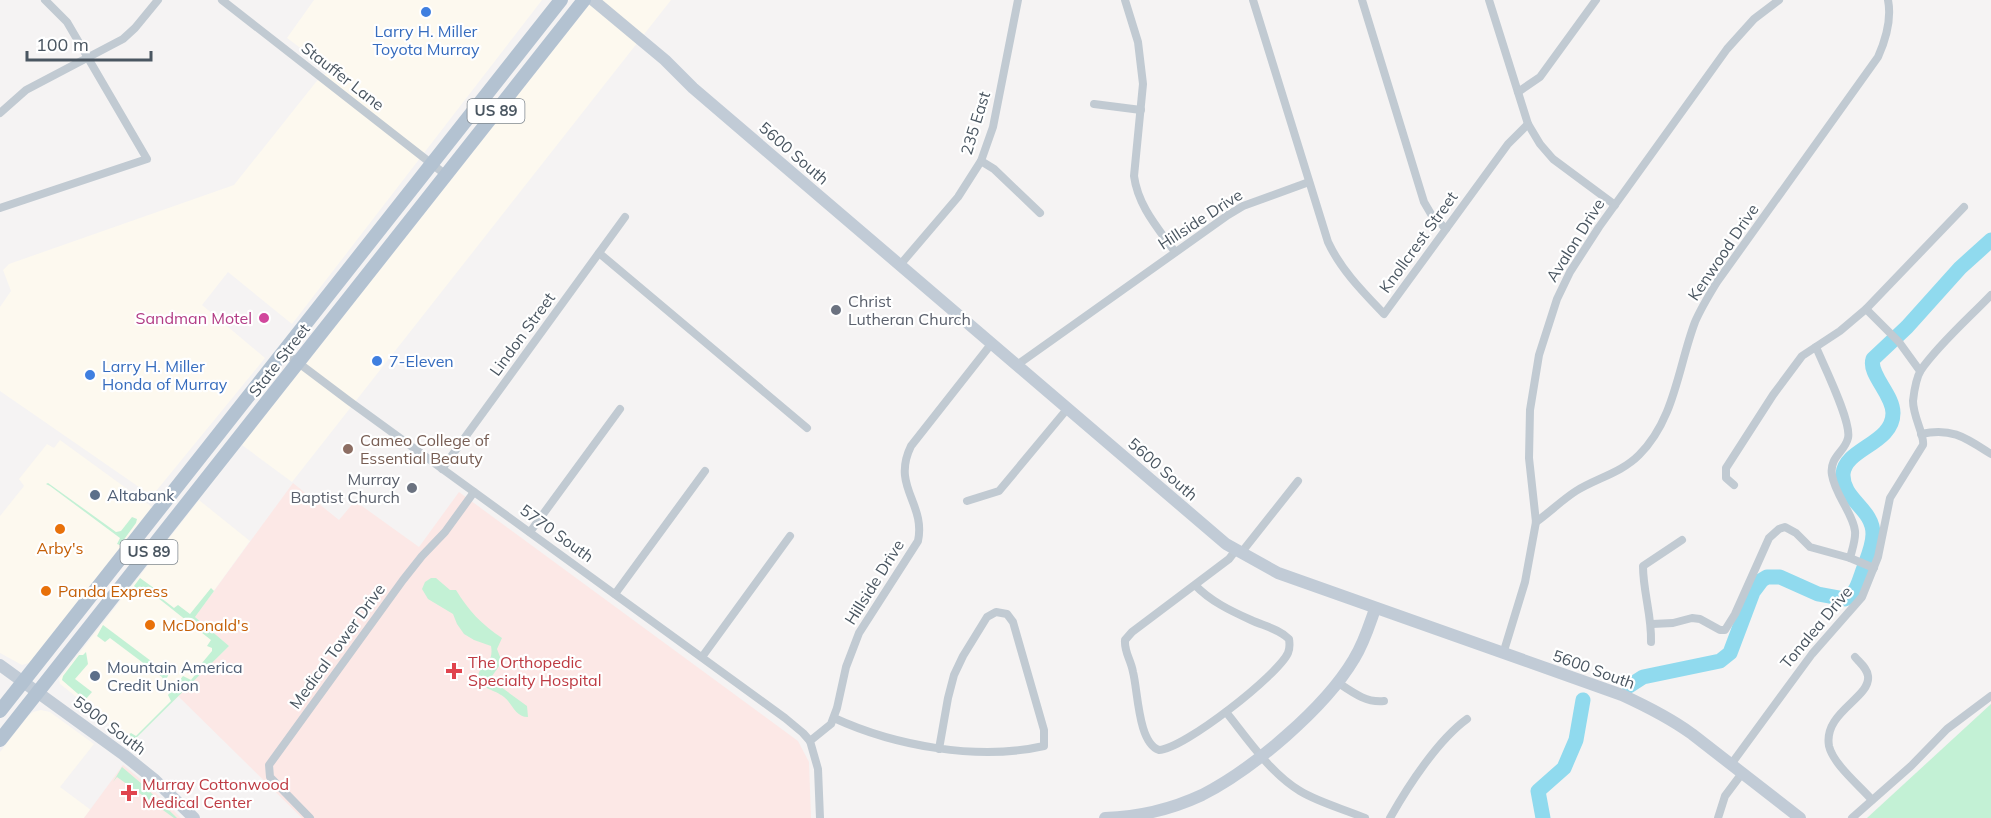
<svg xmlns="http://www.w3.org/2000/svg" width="1991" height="818" font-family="Mulish,sans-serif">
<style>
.commercial{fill:#fdf9ef}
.medical{fill:#fce8e6}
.green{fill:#c3f1d5}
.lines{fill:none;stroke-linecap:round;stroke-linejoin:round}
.river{stroke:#90daee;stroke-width:15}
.street{stroke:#c1cad2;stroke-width:8}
.secondary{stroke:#c1cbd6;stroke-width:12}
.primary{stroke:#b3c2d1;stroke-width:14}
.shop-dot{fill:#3f7fe0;stroke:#fff;stroke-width:2}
.worship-dot{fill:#6b7280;stroke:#fff;stroke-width:2}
.hotel-dot{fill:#d1479c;stroke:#fff;stroke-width:2}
.education-dot{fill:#8d6e63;stroke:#fff;stroke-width:2}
.service-dot{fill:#5c6f8a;stroke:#fff;stroke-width:2}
.food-dot{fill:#e8710a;stroke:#fff;stroke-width:2}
.health-dot{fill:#e0444e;stroke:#fff;stroke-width:2}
.labels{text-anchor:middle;stroke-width:4.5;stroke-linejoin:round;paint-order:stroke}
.shield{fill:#fff;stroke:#808990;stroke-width:1.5}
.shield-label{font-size:15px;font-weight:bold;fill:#4a5661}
.shop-label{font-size:16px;fill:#366cbe;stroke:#fff;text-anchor:start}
.street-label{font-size:16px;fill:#4a5661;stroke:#fff}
.worship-label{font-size:16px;fill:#5b616d;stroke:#fff;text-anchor:start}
.hotel-label{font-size:16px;fill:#b23c85;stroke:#fff;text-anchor:end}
.education-label{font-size:16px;fill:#785e54;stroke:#fff;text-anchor:start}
.service-label{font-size:16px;fill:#4e5e75;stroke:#fff;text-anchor:start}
.food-label{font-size:16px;fill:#c56008;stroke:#fff;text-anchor:start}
.health-label{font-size:16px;fill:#be3a42;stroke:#fff;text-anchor:start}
</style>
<rect width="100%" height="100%" fill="#f5f3f3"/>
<g class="commercial">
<path d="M 314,0 L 542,0 L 292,324 L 228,272 L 202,305 L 265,358 L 152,496 L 0,391 L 0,307 L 11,291 L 3,270 L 9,264 L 234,185 L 316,82 L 330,70 L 287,38 Z"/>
<path d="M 593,0 L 671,0 L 292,482 L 242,445 Z"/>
<path d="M 60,440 L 152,507 L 29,663 L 22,665 L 0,653 L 0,516 L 24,486 L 19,479 L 47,444 L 54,448 Z"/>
<path d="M 199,500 L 250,541 L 195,617 L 229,646 L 130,744 L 93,710 L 60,684 L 59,679 Z"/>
<path d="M 41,710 L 50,712 L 94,744 L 60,787 L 91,810 L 84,818 L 0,818 L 0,752 L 28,716 L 33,712 Z"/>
</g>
<g class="medical">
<path d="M 293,483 L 339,520 L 355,501 L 419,547 L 459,492 L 798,741 L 809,762 L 811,818 L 302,818 L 178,696 L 229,646 L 195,617 Z"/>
<path d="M 123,765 L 150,787 L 181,818 L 84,818 Z"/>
</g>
<g class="green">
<path d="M 48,483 L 116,532 L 121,531 L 132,517 L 137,519 L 136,523 L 120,545 L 117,544 L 120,538 L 50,486 L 46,484 Z"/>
<path d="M 140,578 L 158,591 L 156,594 L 174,608 L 178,605 L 190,614 L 211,588 L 214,591 L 195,617 L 229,646 L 132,742 L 127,736 L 131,733 L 136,736 L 171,701 L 168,695 L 183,676 L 191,680 L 195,675 L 188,669 L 197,669 L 212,651 L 212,648 L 207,646 L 211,640 L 148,590 L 144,589 L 142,594 L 134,586 Z"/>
<path d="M 431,578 L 436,578 L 450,590 L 456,590 C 468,610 482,625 502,638 L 497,649 L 502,662 L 490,679 L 527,706 L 528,717 C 515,717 513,704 504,697 C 494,689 483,690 477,678 L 480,670 C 489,664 493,657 491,646 L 474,640 L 464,634 L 457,624 L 453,614 L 428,599 L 422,589 L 425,582 Z"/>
<path d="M 103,625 L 167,673 L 168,676 L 164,681 L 162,677 L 110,638 L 105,642 L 97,636 Z"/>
<path d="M 86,652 L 88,664 L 75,679 L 92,692 L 85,700 L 62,680 L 63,676 L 79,655 L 83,655 Z"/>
<path d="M 1991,704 L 1991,818 L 1867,818 Z"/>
<path d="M 122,767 L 142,784 L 177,818 L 174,818 L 117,777 L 113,782 Z"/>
</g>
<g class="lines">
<g class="river">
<path d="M 1629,686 L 1643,677 L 1720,661 L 1730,653 L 1753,592 L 1762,580 L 1767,577 L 1780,577 L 1818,594 L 1845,599 C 1856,594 1858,584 1862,573 C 1866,561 1873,547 1873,534 C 1873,508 1842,500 1843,474 C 1845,448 1893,444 1893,413 C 1893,394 1868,374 1873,359 L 1907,327 L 1960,268 L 1991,240"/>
<path d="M 1543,818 L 1538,791 L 1564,768 L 1576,740 L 1583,700"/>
</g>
<g class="street">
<path d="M 222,0 L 446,175"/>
<path d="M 1125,0 L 1138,42 L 1143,84 L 1134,176 C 1138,206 1158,228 1175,252"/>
<path d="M 1253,0 L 1328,242 C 1341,270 1363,292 1384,314 L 1508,144 L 1528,124"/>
<path d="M 1362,0 L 1424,202 L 1431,214 L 1446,229"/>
<path d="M 1489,0 L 1528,124 L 1540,144 L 1553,159 L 1615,205"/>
<path d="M 1518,92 L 1540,77 L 1596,0"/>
<path d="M 1094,104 L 1141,110"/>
<path d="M 0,113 L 26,90 L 123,39 L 135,28 L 158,0"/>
<path d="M 981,161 L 994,169 L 1040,213"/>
<path d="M 0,208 L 147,159 L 67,22 L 45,0"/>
<path d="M 599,253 L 807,428"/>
<path d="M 900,265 L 958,197 L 981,161 L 993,127 L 1018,0"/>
<path d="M 1866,309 L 1899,342 L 1920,371"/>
<path d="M 284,352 L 349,401 L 785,718 L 803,733 L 810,741"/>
<path d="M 1017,365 L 1228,215 L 1243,206 L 1309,182"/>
<path d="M 1921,434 C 1952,427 1966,438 1991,454"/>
<path d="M 442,469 L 625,217"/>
<path d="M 1734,485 L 1726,478 L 1726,468 L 1773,395 L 1802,356 L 1840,331 L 1866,309 L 1964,207"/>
<path d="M 967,501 L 999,491 L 1068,408"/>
<path d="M 1536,522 C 1550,512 1562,500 1576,491 C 1597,478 1621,473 1639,455 C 1675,419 1678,367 1695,322 C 1701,308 1709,295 1717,282 L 1878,57 C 1886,39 1892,20 1888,0"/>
<path d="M 530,532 L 620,409"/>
<path d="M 1241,553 L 1298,481"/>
<path d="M 1850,558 L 1874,568"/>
<path d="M 1195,585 C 1210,601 1231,611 1251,620 C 1264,626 1279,629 1289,639 C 1290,645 1290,648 1288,653 C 1278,675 1184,749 1159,750 C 1138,743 1138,691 1133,672 C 1131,660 1124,652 1125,640 L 1132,632 L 1229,559 L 1236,550"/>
<path d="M 615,594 L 705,471"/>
<path d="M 1652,624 L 1673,623 L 1692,618 L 1700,619 L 1720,630 L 1725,630 L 1735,614 L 1769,538 L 1779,529 L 1785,527 L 1796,533 L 1810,547 L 1850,558 C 1852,550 1856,539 1855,531 C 1853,513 1835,495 1832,475 C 1829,457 1845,452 1848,438 C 1852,422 1823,364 1816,347"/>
<path d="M 1651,642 C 1652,616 1643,592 1643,566 L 1682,540"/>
<path d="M 1503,654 L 1525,582 L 1536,522 L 1529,458 L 1530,410 L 1539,355 L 1557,299 L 1570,272 L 1599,227 L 1727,49 L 1754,19 L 1779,0"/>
<path d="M 702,657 L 790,536"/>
<path d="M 1855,657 C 1860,663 1867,668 1868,676 C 1871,698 1823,712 1829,746 C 1833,764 1860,786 1872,800"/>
<path d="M 1337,682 C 1352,692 1366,703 1384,701"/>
<path d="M 1226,712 C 1247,738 1270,773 1300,791 C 1320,803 1344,809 1365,818"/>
<path d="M 834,718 C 895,746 978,761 1044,746 L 1044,730 L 1013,622 L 1007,614 L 996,612 L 987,617 L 963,656 L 954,675 L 948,698 L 939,749"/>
<path d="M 1732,763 L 1812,654 L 1862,597 L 1878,557 L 1890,498 L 1923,445 C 1925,436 1913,417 1913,401 C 1914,392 1916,378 1921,370 C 1938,345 1970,317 1991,295"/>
<path d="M 310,818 L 270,777 L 269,765 L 403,580 L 422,556 L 445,532 L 474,492"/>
<path d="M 820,818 L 818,769 L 810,741 L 831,724 L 837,708 L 846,667 L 859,633 L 918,541 C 926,503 891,487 911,446 L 992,343"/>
<path d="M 1390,818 C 1408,786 1438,740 1467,719"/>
<path d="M 1718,818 L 1725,796 L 1743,772"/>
<path d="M 1852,818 L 1911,766 L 1947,729 L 1991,696"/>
</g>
<g class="secondary">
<path d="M 593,0 L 665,60 L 693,88 L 1226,544 L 1278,573 L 1622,695 C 1646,706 1670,718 1692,734 L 1800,818"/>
<path d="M 0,665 L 124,755 L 155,780 L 194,818"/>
<path d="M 1105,818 C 1138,817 1172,809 1202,795 C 1253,769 1325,708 1354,659 C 1364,643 1369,626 1375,609"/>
</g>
<g class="primary">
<path d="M 0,711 L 561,0"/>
<path d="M 0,740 L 584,0"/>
</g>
</g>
<g class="shop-dot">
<circle cx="426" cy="12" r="6"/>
<circle cx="377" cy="361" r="6"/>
<circle cx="90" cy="375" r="6"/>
</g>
<g class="worship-dot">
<circle cx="836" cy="310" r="6"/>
<circle cx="412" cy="488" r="6"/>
</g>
<circle class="hotel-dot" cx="264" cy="318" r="6"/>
<circle class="education-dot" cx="348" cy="449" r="6"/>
<g class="service-dot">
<circle cx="95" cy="495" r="6"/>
<circle cx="95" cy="676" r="6"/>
</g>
<g class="food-dot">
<circle cx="60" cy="529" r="6"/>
<circle cx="46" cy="591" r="6"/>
<circle cx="150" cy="625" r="6"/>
</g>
<g class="health-dot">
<path d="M451 662h6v6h6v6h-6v6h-6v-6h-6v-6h6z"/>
<path d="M126 784h6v6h6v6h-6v6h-6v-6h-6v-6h6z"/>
</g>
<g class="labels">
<g class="shield">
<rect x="467.5" y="99" width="57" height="24" rx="4.5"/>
<rect x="120.5" y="540" width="57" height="24" rx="4.5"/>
</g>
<g class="shield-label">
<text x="496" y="116">US 89</text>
<text x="149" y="557">US 89</text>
</g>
<g class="shop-label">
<text x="426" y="37" text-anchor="middle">Larry H. Miller<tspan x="426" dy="18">Toyota Murray</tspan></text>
<text x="389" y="367">7-Eleven</text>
<text x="102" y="372">Larry H. Miller<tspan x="102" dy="18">Honda of Murray</tspan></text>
</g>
<g class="street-label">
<text transform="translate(343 76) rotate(38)" y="6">Stauffer Lane</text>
<text transform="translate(975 123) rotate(-73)" y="6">235 East</text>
<text transform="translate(794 153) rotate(41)" y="6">5600 South</text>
<text transform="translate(1200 219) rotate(-33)" y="6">Hillside Drive</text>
<text transform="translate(1575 240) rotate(-58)" y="6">Avalon Drive</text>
<text transform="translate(1418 242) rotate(-54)" y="6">Knollcrest Street</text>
<text transform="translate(1723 252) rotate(-56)" y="6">Kenwood Drive</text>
<text transform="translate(522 334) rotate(-54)" y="6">Lindon Street</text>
<text transform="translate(279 360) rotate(-52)" y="6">State Street</text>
<text transform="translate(1163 469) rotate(41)" y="6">5600 South</text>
<text transform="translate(557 533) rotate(36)" y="6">5770 South</text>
<text transform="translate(874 582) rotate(-58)" y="6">Hillside Drive</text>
<text transform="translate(1816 627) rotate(-50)" y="6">Tonalea Drive</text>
<text transform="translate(337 646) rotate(-54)" y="6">Medical Tower Drive</text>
<text transform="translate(1594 669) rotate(20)" y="6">5600 South</text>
<text transform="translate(110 725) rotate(37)" y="6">5900 South</text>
</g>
<g class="worship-label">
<text x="848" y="307">Christ<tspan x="848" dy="18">Lutheran Church</tspan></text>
<text x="400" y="485" text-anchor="end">Murray<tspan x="400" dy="18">Baptist Church</tspan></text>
</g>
<g class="hotel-label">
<text x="252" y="324">Sandman Motel</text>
</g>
<g class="education-label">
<text x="360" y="446">Cameo College of<tspan x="360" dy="18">Essential Beauty</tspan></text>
</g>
<g class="service-label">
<text x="107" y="501">Altabank</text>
<text x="107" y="673">Mountain America<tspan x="107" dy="18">Credit Union</tspan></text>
</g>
<g class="food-label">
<text x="60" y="554" text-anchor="middle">Arby's</text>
<text x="58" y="597">Panda Express</text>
<text x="162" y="631">McDonald's</text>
</g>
<g class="health-label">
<text x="468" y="668">The Orthopedic<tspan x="468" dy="18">Specialty Hospital</tspan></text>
<text x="142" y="790">Murray Cottonwood<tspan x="142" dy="18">Medical Center</tspan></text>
</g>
</g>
<path d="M27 51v9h124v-9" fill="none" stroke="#4a5661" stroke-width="3"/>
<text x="36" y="51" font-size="18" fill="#4a5661" stroke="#ffffff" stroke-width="4.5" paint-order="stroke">100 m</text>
</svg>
